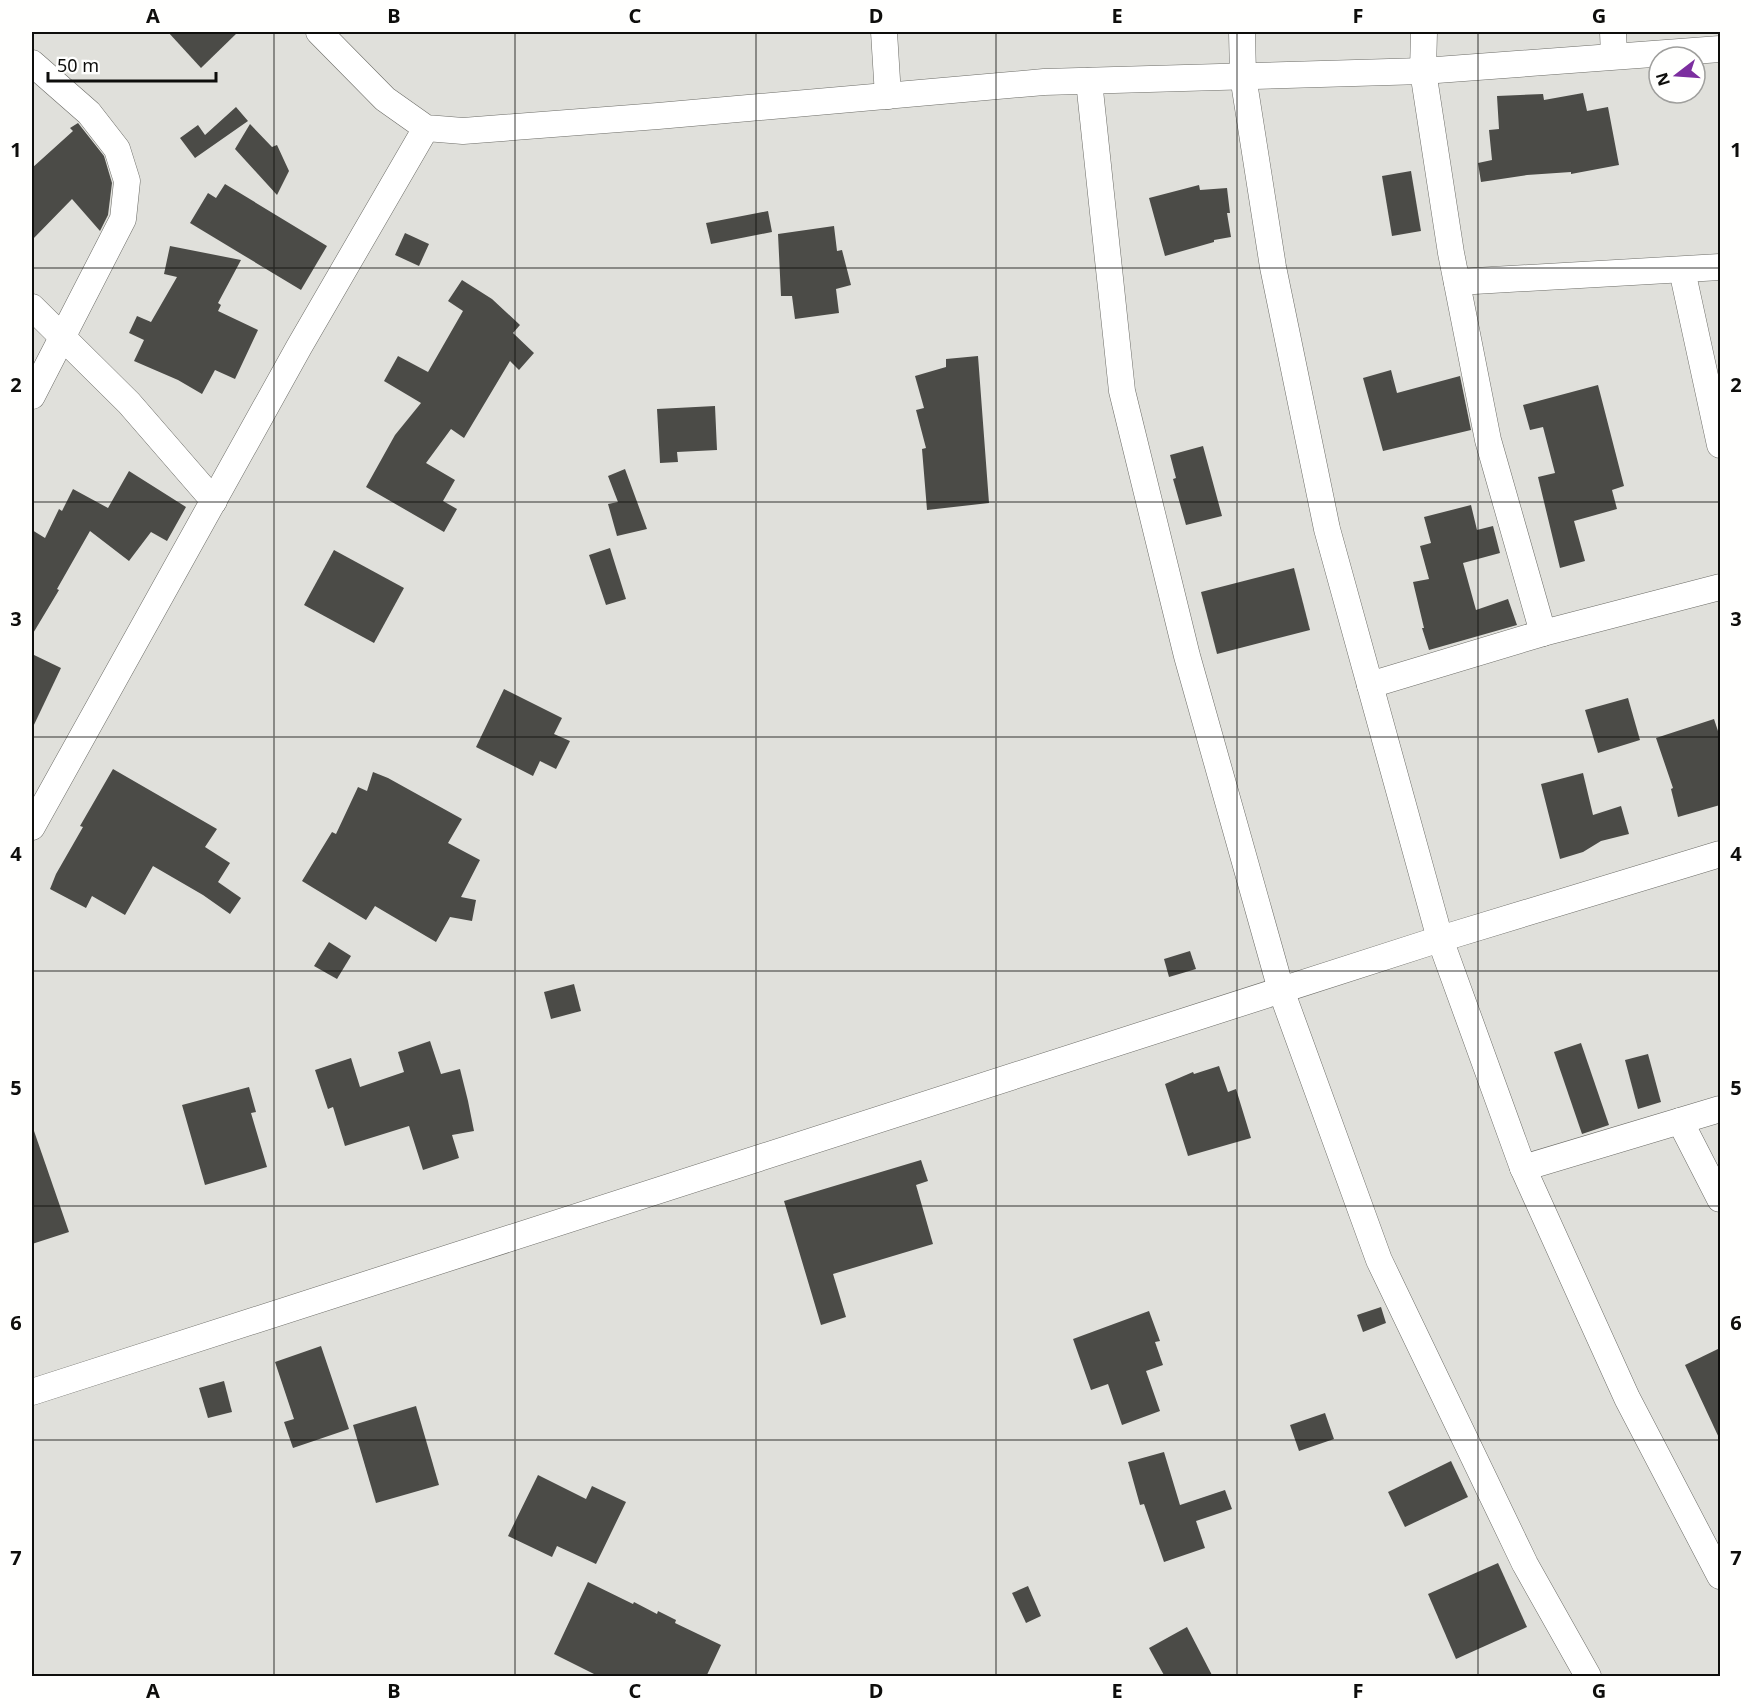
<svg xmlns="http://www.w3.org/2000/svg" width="1752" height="1708" font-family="'Noto Sans',sans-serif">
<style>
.building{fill:#4b4b47}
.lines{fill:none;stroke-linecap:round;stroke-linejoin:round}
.minor-casing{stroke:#6c6c67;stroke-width:27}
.minor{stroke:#fff;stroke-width:26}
.grid{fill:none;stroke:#0e0e0c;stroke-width:1.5;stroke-opacity:0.55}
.neatline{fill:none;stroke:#0e0e0c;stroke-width:2}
.grid-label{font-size:20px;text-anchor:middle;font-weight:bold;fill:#0e0e0c}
</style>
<rect width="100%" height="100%" fill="#e0e0db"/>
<g class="building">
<path d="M 168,32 L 238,32 L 201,68 Z"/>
<path d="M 1583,93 L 1587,111 L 1608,107 L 1619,165 L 1571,174 L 1571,172 L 1527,175 L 1481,182 L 1478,163 L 1492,160 L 1489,130 L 1499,129 L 1497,96 L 1543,94 L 1544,100 Z"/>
<path d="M 236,107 L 248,121 L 195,158 L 180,138 L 198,125 L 205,135 Z"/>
<path d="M 78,123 L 104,156 L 112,183 L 108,215 L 100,231 L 72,199 L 32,240 L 32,168 L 73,131 L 70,128 Z"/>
<path d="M 250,124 L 272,147 L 277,145 L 289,171 L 277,195 L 235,149 Z"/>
<path d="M 1411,171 L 1421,231 L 1392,236 L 1382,176 Z"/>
<path d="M 225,184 L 327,246 L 301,290 L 190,223 L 208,193 L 216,198 Z"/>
<path d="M 1199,185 L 1200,190 L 1227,188 L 1230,213 L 1227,213 L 1231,237 L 1214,240 L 1214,242 L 1165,256 L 1149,198 Z"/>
<path d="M 768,211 L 772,232 L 711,244 L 706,223 Z"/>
<path d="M 834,226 L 837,251 L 842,250 L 851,285 L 836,289 L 839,313 L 795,319 L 792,296 L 781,296 L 778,234 Z"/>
<path d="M 405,233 L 429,244 L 419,266 L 395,255 Z"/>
<path d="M 170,246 L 241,260 L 218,303 L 221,305 L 218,311 L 258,330 L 235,379 L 215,370 L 202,394 L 178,380 L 134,361 L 144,340 L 129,333 L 137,316 L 151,322 L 177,277 L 164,274 Z"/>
<path d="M 462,280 L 492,299 L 520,325 L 513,333 L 534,353 L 519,370 L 510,361 L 464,438 L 451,429 L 426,463 L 455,480 L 443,501 L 457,509 L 444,532 L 366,487 L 395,435 L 421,403 L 384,381 L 398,356 L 428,372 L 463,311 L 448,301 Z"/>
<path d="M 978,356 L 989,503 L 927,510 L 922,449 L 926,448 L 916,410 L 924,408 L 915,376 L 946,367 L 946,359 Z"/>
<path d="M 1391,370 L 1397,393 L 1460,376 L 1471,430 L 1383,451 L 1363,378 Z"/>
<path d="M 1598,385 L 1624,486 L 1612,490 L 1617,509 L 1574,521 L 1585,561 L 1560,568 L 1538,477 L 1555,473 L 1543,427 L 1530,430 L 1523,405 Z"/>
<path d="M 715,406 L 717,450 L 677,452 L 678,462 L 660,463 L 657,409 Z"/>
<path d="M 1203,446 L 1222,516 L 1186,525 L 1173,479 L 1176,478 L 1170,455 Z"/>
<path d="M 625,469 L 647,529 L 617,536 L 608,504 L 618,502 L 608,476 Z"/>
<path d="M 129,471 L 186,507 L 167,541 L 151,532 L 129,561 L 90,531 L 57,589 L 59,590 L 32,635 L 32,530 L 45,538 L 59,509 L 62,511 L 73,489 L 108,508 Z"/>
<path d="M 1471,505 L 1477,530 L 1493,526 L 1500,553 L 1463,563 L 1476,610 L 1508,599 L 1517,625 L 1429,650 L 1422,628 L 1424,628 L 1413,582 L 1429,579 L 1420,546 L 1431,543 L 1424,517 Z"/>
<path d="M 610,548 L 626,599 L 606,605 L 589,555 Z"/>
<path d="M 334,550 L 404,588 L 374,643 L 304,605 Z"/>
<path d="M 1294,568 L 1310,630 L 1217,654 L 1201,592 Z"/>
<path d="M 32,654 L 61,668 L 32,729 Z"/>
<path d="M 504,689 L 562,718 L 554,734 L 570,741 L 556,769 L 540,761 L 533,776 L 476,747 Z"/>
<path d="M 1628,698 L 1640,740 L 1598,753 L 1585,710 Z"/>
<path d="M 1714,719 L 1720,737 L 1720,805 L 1678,817 L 1671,789 L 1673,788 L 1656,738 Z"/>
<path d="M 113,769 L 217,829 L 205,847 L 230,863 L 218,882 L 241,898 L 230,914 L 203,895 L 153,866 L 125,915 L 92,896 L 86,908 L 50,889 L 56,874 L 83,827 L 80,826 Z"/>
<path d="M 373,772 L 388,778 L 462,819 L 448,843 L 480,860 L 461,897 L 476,900 L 472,921 L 450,917 L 436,942 L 375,906 L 366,920 L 302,881 L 332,832 L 336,834 L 358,787 L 367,791 Z"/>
<path d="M 1583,773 L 1593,815 L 1621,806 L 1629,834 L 1601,841 L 1583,852 L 1560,859 L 1541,784 Z"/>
<path d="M 329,942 L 351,956 L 337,979 L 314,966 Z"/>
<path d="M 1190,951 L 1196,969 L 1169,977 L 1164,959 Z"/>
<path d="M 574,984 L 581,1011 L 551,1019 L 544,992 Z"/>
<path d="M 430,1041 L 441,1074 L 460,1069 L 468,1101 L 474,1131 L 452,1135 L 459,1158 L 423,1170 L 409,1126 L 345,1146 L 333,1107 L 328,1109 L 315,1070 L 351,1058 L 360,1087 L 404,1072 L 398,1052 Z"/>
<path d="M 1581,1043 L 1609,1125 L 1582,1134 L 1554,1052 Z"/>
<path d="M 1648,1054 L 1661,1102 L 1638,1109 L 1625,1060 Z"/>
<path d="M 1219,1066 L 1228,1092 L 1236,1089 L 1251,1138 L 1188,1156 L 1165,1084 L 1193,1072 L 1194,1074 Z"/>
<path d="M 249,1087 L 256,1112 L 251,1113 L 267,1167 L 205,1185 L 182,1105 Z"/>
<path d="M 32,1131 L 34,1131 L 69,1232 L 32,1244 Z"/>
<path d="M 921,1160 L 928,1181 L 916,1185 L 933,1244 L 833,1274 L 846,1317 L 821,1325 L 784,1201 Z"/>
<path d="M 1381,1307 L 1386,1323 L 1363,1332 L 1357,1315 Z"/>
<path d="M 1149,1311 L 1160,1341 L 1155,1342 L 1163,1365 L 1146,1371 L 1160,1411 L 1122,1425 L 1108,1384 L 1091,1390 L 1073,1339 Z"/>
<path d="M 321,1346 L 349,1429 L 293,1448 L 284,1422 L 294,1419 L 275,1362 Z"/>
<path d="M 1720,1348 L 1720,1440 L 1685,1365 Z"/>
<path d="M 224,1381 L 232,1412 L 208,1418 L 199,1388 Z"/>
<path d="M 416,1406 L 439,1485 L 376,1503 L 353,1425 Z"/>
<path d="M 1325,1413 L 1334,1439 L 1299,1451 L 1290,1425 Z"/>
<path d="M 1164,1452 L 1180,1505 L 1225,1490 L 1232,1509 L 1196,1521 L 1205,1548 L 1164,1562 L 1144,1504 L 1140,1505 L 1128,1462 Z"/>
<path d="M 1451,1461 L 1468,1497 L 1405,1527 L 1388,1492 Z"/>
<path d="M 538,1475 L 586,1499 L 592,1486 L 626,1502 L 596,1564 L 557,1546 L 552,1557 L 508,1536 Z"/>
<path d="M 1498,1563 L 1527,1627 L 1456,1659 L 1428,1594 Z"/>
<path d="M 588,1582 L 633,1604 L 634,1602 L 657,1614 L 658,1611 L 676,1620 L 675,1623 L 721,1645 L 706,1677 L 600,1677 L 554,1654 Z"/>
<path d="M 1028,1586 L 1041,1616 L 1026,1623 L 1012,1593 Z"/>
<path d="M 1187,1627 L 1213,1677 L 1165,1677 L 1149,1648 Z"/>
</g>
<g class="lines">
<defs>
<g id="minor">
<path d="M 319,32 L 385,99 L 426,128 L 463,131 L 658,116 L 1044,82 L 1423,71 L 1720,49"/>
<path d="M 884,32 L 888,96"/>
<path d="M 1242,32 L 1243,76 L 1273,267 L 1327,529 L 1440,939 L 1523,1168 L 1627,1398 L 1720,1576"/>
<path d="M 1424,32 L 1423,71 L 1451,253 L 1488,440 L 1543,633"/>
<path d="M 1613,32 L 1614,56"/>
<path d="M 32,63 L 89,113 L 117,149 L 127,181 L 123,219 L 32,396"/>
<path d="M 1089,81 L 1122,391 L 1187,656 L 1281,990 L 1379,1260 L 1525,1564 L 1588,1676"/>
<path d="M 1682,270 L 1720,445"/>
<path d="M 1457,282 L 1720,267"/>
<path d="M 32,307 L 129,403 L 214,501"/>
<path d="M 1370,685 L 1543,633 L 1720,587"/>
<path d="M 32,827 L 299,347 L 426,128"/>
<path d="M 1680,1121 L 1720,1199"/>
<path d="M 1523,1168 L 1720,1109"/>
<path d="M 32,1392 L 1440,939 L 1720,854"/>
</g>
</defs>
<use href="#minor" class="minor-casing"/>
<use href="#minor" class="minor"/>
</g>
<path class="grid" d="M 274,32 L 274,1676M 515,32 L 515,1676M 756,32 L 756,1676M 996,32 L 996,1676M 1237,32 L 1237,1676M 1478,32 L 1478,1676M 32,268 L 1720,268M 32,502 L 1720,502M 32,737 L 1720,737M 32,971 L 1720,971M 32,1206 L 1720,1206M 32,1440 L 1720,1440"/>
<rect width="1752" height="1708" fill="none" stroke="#fffffe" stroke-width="66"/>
<g transform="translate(1677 75) rotate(253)"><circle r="28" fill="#fffffe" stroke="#9f9f9d" stroke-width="1.5"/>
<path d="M0-4.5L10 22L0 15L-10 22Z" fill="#7c2e9f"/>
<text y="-9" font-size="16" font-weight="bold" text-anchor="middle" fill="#0e0e0c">N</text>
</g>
<path d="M48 72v9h168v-9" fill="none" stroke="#0e0e0c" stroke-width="3"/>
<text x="57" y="72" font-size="18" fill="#0e0e0c" stroke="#fffffe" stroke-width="4.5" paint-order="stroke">50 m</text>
<rect x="33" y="33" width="1686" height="1642" class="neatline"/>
<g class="grid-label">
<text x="153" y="23">A</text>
<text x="394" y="23">B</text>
<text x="635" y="23">C</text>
<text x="876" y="23">D</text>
<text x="1117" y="23">E</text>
<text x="1358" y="23">F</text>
<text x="1599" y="23">G</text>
<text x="16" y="157">1</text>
<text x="1736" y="157">1</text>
<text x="16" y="392">2</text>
<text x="1736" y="392">2</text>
<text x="16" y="626">3</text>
<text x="1736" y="626">3</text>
<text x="16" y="861">4</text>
<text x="1736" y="861">4</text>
<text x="16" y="1095">5</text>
<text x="1736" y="1095">5</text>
<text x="16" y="1330">6</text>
<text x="1736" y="1330">6</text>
<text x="16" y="1565">7</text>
<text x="1736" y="1565">7</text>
<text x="153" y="1698">A</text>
<text x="394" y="1698">B</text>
<text x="635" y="1698">C</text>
<text x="876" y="1698">D</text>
<text x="1117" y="1698">E</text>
<text x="1358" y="1698">F</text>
<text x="1599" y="1698">G</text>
</g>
</svg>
